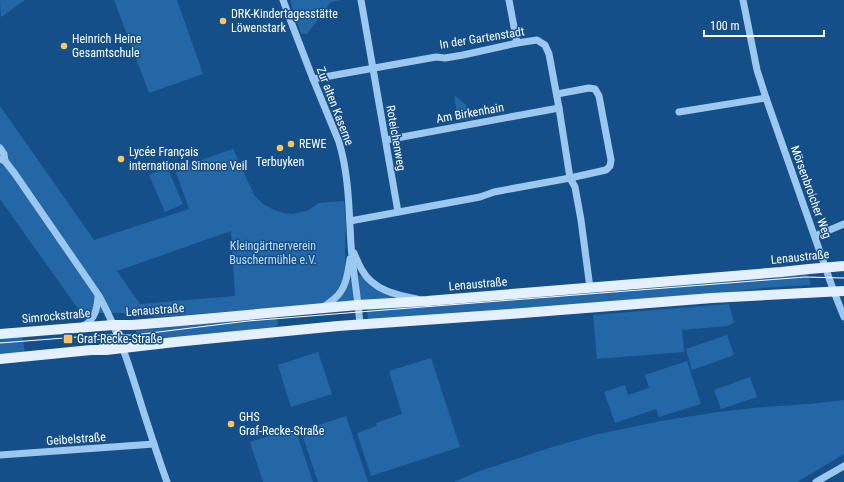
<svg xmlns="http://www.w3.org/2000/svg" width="844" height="482" font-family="'Roboto Condensed',sans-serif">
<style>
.green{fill:#2467a7;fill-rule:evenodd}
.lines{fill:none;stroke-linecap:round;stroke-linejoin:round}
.minor{stroke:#9cc7ef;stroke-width:7}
.major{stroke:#e4f0ff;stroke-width:10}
.tram{stroke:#fff;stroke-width:1}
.poi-dot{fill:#ffc55a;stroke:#154f89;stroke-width:1.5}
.labels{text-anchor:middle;stroke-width:3;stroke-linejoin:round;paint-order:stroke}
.poi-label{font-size:12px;fill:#fff;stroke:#154f89;text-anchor:start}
.street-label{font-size:12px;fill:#fff;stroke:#154f89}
.park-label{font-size:12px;fill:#c2dffb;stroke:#154f89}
</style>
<rect width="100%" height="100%" fill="#154f89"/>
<g class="green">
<path d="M 0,0 L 25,0 L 1,17 Z"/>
<path d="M 114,0 L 177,0 L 203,74 L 149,93 Z"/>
<path d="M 290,0 L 341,0 L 331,2 L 307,34 L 301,34 Z"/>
<path d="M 454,95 L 466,105 L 469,119 L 458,121 Z"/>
<path d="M 0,106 L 94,240 L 189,209 L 175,169 L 233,149 L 254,195 L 263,204 L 274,210 L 284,213 L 292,214 L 307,211 L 319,203 L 344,201 L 346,223 L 345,251 L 346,276 L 338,293 L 324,304 L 314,305 L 155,317 L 141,311 L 131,313 L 91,313 L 86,320 L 0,199 ZM 231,231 L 235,296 L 140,304 L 117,271 Z"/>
<path d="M 167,167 L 183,204 L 165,212 L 149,175 Z"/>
<path d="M 807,272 L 811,285 L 763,288 L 731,292 L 370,320 L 368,319 L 367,309 Z"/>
<path d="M 362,275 L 395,299 L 363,302 L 359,297 L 358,276 Z"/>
<path d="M 351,278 C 353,284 358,299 350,303 C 346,305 337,305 333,305 C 341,297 346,288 351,278 Z"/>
<path d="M 729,304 L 734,323 L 727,326 L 682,330 L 684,352 L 597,359 L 593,315 Z"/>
<path d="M 277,316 L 278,326 L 270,328 L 202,334 L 137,343 L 136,330 L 175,327 L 201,322 Z"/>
<path d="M 727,335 L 734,355 L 692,370 L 686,349 Z"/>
<path d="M 22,336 L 25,352 L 0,355 L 0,338 Z"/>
<path d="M 318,352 L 332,394 L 291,407 L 278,365 Z"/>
<path d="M 431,358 L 460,447 L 371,476 L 357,433 L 377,426 L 376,423 L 402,414 L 389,371 Z"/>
<path d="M 687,361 L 701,404 L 659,417 L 656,409 L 615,423 L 604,392 L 625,385 L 628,395 L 649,388 L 645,375 Z"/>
<path d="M 750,377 L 757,397 L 721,409 L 714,390 Z"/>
<path d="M 844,400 L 844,454 L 797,482 L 454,482 L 477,472 L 546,449 L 594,435 L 661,421 L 718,412 L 763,407 L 810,404 Z"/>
<path d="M 346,416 L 368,482 L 318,482 L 301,431 Z"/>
<path d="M 295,428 L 313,482 L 263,482 L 250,442 Z"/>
</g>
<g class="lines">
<g class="minor">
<path d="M 283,0 L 293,27 L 313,79 L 339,142 C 349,175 349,211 351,245 C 353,272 358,298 360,325"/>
<path d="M 361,0 L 398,212"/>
<path d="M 509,0 L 517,43"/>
<path d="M 743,0 L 757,70 L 766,98 L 834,292 L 844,317"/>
<path d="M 313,79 L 436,57 L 445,58 L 463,55 L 517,43 L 537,40 L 545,45 L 549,54 L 559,108 L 570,178 L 575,187 L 581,220 L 590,288"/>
<path d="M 679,112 L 766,98"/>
<path d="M 386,140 L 559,108"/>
<path d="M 0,148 L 4,154 L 5,161"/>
<path d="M 0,159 L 5,161 L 15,174 L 99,296 C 119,332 130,368 142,407 C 150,432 158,457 167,482"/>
<path d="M 350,221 L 480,197 L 494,192 L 570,178 L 606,170 L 610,166 L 611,160 L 599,96 L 595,89 L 589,88 L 557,94"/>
<path d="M 815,236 L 844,224"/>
<path d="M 354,253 C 356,258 359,265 362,270 C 373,290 396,295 417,299"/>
<path d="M 322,308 C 326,305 331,302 335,298 C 346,289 348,273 350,259"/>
<path d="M 83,326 C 95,320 97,309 98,297"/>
<path d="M 0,455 L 154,444"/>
<path d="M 816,482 L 844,466"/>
</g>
<g class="major">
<path d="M 0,334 L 113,325 L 132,325 L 169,322 L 358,305 L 427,301 L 781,272 L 809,269 L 844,266"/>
<path d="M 104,346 C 113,345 117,346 118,335"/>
<path d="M 0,359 L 91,350 L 106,350 L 175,342 L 338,326 L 510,314 L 712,298 L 844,291"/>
</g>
<path class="tram" d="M 0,343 L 103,335 L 134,335 L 248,321 L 359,312 L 805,277 L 844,278"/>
</g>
<g class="poi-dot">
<circle cx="223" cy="21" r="4"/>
<circle cx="64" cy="46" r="4"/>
<circle cx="291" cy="144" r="4"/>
<circle cx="280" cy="148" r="4"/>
<circle cx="121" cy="159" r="4"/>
<rect x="63" y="334" width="10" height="10" rx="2"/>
<circle cx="231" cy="424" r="4"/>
</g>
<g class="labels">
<g class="poi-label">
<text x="231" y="18">DRK-Kindertagesstätte<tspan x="231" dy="14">Löwenstark</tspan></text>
<text x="72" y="43">Heinrich Heine<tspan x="72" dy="14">Gesamtschule</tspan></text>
<text x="299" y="148">REWE</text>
<text x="129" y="156">Lycée Français<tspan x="129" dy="14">international Simone Veil</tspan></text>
<text x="280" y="166" text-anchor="middle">Terbuyken</text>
<text x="77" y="343">Graf-Recke-Straße</text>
<text x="239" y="421">GHS<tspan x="239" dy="14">Graf-Recke-Straße</tspan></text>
</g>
<g class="street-label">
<text transform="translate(482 38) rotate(-9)" y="4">In der Gartenstadt</text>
<text transform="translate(335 106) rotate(69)" y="4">Zur alten Kaserne</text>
<text transform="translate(470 113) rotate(-10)" y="4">Am Birkenhain</text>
<text transform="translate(396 138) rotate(80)" y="4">Roteichenweg</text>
<text transform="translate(811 192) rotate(70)" y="4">Mörsenbroicher Weg</text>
<text transform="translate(800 257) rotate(-6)" y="4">Lenaustraße</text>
<text transform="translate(478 284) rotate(-5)" y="4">Lenaustraße</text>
<text transform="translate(155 310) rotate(-4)" y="4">Lenaustraße</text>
<text transform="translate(56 316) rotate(-5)" y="4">Simrockstraße</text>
<text transform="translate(76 439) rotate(-4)" y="4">Geibelstraße</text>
</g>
<g class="park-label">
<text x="273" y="250">Kleingärtnerverein<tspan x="273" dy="14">Buschermühle e.V.</tspan></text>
</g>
</g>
<path d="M704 30v6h120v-6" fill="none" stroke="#ffffff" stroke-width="2"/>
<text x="710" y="30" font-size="12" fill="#ffffff" stroke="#154f89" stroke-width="3" paint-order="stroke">100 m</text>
</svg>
